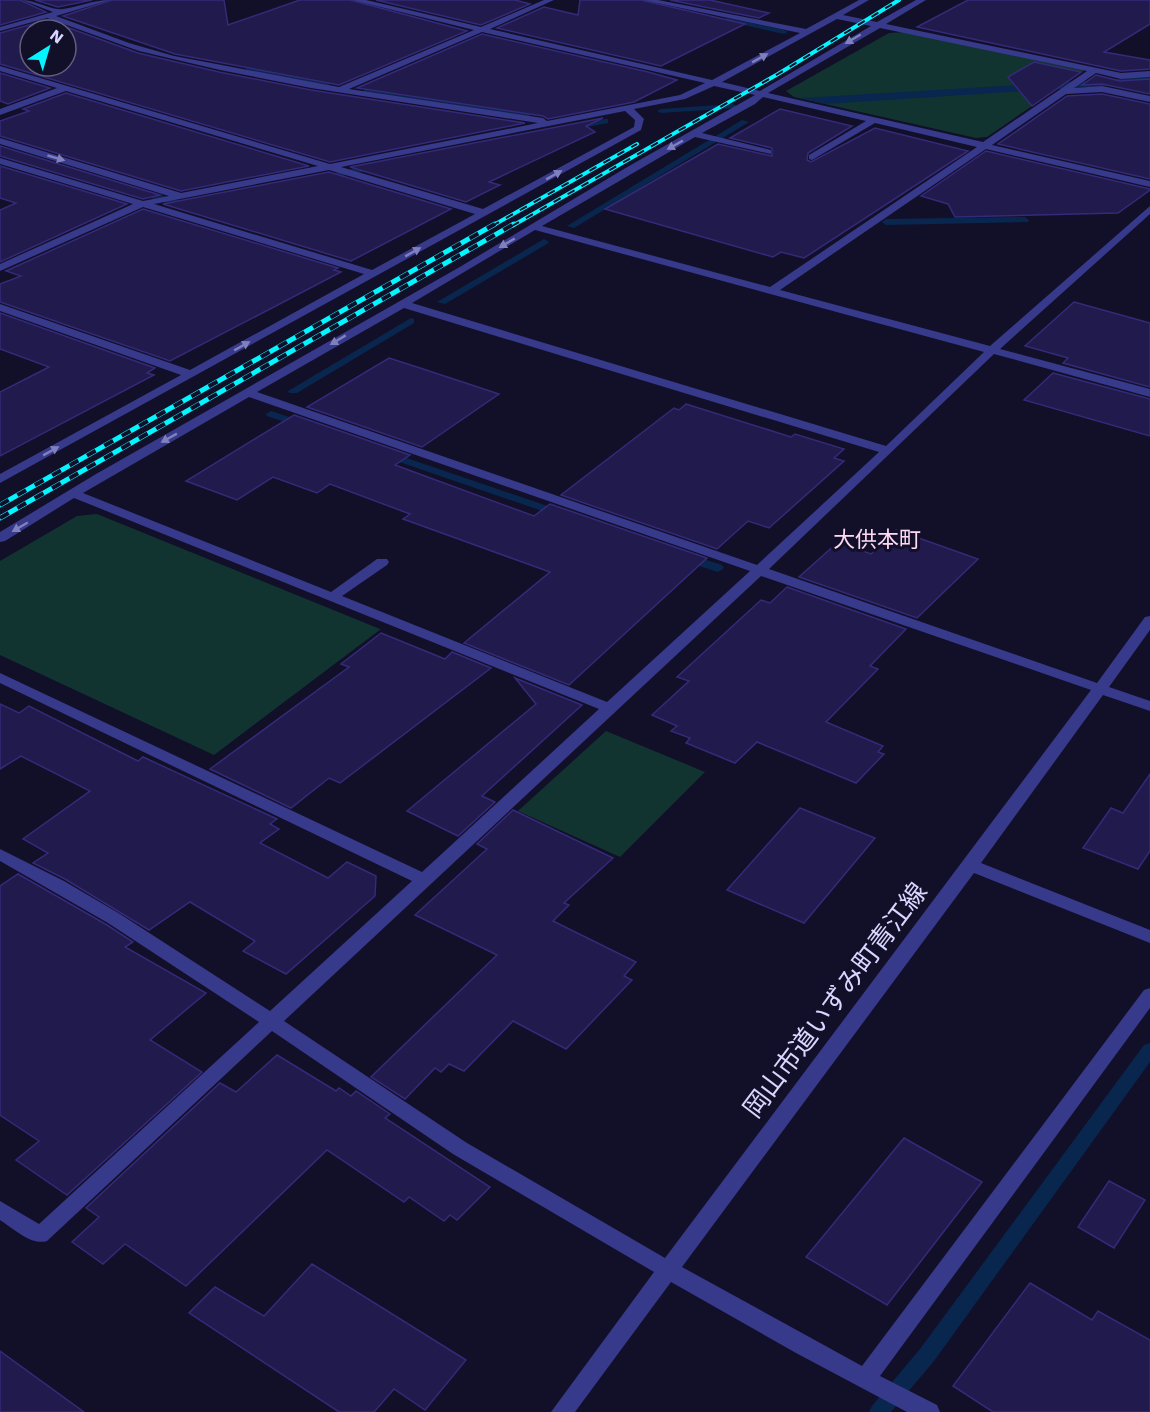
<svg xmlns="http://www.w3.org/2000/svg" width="1150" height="1412" font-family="'Work Sans','Noto Sans JP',sans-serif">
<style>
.green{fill:#113431}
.water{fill:#09274e}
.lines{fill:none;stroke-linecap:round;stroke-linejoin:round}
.stream{fill:#09274e;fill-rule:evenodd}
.building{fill:#211a4c;stroke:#352a79;stroke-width:1.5;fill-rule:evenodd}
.minor{fill:#37398b;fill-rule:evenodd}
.rail-far1-casing{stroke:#03f5ff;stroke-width:4}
.rail-casing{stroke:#03f5ff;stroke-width:5}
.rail-far1{stroke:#120f29;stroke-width:2;stroke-dasharray:8;stroke-linecap:butt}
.rail{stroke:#120f29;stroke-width:4;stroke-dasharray:10;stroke-linecap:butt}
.oneway{fill:#8080bf}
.labels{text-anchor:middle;stroke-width:6;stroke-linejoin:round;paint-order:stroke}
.neighbourhood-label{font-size:22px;fill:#ffd9f4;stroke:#120f29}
.near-street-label{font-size:26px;fill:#d9d7ff;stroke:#120f29}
</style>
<rect width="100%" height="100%" fill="#120f29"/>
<g class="green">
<path d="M 904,32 L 1086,69 L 987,137 L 976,138 L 794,97 L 786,91 L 889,33 Z"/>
<path d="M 97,514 L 380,629 L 381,629 L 214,755 L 0,655 L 0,561 L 77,516 Z"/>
<path d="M 606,731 L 705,772 L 620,857 L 518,811 Z"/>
</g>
<path class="water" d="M 1150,77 L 1150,83 L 826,104 L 801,98 Z"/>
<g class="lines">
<g class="stream">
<path d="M 727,18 L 784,30 L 788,32 L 784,34 L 725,21 L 725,19 Z"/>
<path d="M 246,67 L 328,81 L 332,83 L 328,85 L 249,71 L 246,71 Z"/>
<path d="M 367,88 L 527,113 L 531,115 L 527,117 L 364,92 L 364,88 Z"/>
<path d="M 733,104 L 737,106 L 736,108 L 661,113 L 657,111 L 661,109 Z"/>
<path d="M 605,119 L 608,119 L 608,123 L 572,130 L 568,128 Z"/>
<path d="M 742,120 L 749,122 L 574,228 L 567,226 Z"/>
<path d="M 377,163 L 380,164 L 380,168 L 319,181 L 315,178 Z"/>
<path d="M 138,188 L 183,202 L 191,200 L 195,203 L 183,208 L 135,193 L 134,191 Z"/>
<path d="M 1025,217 L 1029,220 L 1028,222 L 886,225 L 882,222 L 886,219 Z"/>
<path d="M 544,239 L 549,242 L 547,244 L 445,304 L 437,302 Z"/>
<path d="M 411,318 L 414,319 L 414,323 L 297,393 L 289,393 L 288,391 Z"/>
<path d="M 271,411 L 307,423 L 308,425 L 303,428 L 267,416 L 266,414 Z"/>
<path d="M 386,451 L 565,512 L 567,514 L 561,518 L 557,516 L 382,456 L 380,454 Z"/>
<path d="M 684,553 L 722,565 L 724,568 L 718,572 L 680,560 L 678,557 Z"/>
<path d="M 1150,1043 L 1150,1062 L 934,1361 L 891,1412 L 869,1412 L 872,1406 L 920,1349 L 1144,1045 Z"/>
</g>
</g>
<g class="building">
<path d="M 0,0 L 20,0 L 46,12 L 0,25 Z"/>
<path d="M 35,0 L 92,0 L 58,7 Z"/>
<path d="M 112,0 L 224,0 L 228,25 L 300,0 L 350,0 L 467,31 L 339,85 L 175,54 L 63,16 Z"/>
<path d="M 376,0 L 515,0 L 530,4 L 481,25 Z"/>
<path d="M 580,0 L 641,0 L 745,24 L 661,66 L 497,28 L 544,7 L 578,15 Z"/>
<path d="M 670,0 L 710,0 L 769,13 L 759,18 Z"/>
<path d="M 968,0 L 1150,0 L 1150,24 L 1104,52 L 1150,60 L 1150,69 L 1121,71 L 917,27 Z"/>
<path d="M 47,20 L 138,53 L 219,72 L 311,90 L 525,123 L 330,162 L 0,64 L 0,33 ZM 30,30 L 66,30 L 66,66 L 30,66 Z"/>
<path d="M 482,34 L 648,72 L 677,80 L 634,102 L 548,119 L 543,116 L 357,88 Z"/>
<path d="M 1034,62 L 1081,72 L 1032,106 L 1008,77 Z"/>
<path d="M 0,73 L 50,88 L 8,104 L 0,101 Z"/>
<path d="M 1096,75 L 1120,81 L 1150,79 L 1150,94 L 1102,84 L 1082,85 Z"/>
<path d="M 66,93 L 309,166 L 181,191 L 0,136 L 0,121 L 29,111 L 23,109 Z"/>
<path d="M 1102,94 L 1150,104 L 1150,179 L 998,144 L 1067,96 Z"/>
<path d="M 780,109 L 852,126 L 808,153 L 807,160 L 811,162 L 875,128 L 968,151 L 804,258 L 781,252 L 773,257 L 605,209 L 718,144 L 772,156 L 772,148 L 730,138 Z"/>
<path d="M 603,118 L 586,126 L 595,132 L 489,182 L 500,185 L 466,202 L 350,167 Z"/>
<path d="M 0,146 L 160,195 L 143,199 L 0,156 Z"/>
<path d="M 986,151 L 1150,189 L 1150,190 L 1118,213 L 955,217 L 948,204 L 921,196 Z"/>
<path d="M 0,166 L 127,204 L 0,262 L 0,210 L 16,203 L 0,198 Z"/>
<path d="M 329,172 L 451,209 L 351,261 L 163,204 Z"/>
<path d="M 143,209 L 338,268 L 334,270 L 341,272 L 170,361 L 0,302 L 0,284 L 21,276 L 6,271 Z"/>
<path d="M 1074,302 L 1150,323 L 1150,387 L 1063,363 L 1068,358 L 1025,346 Z"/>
<path d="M 0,313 L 155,368 L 147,373 L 154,375 L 0,456 L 0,392 L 49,367 L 0,349 Z"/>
<path d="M 389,358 L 417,367 L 499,394 L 422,447 L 307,407 Z"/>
<path d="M 1053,373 L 1150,399 L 1150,436 L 1024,400 Z"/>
<path d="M 686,404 L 791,437 L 795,434 L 844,449 L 834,458 L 844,461 L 769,528 L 748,521 L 717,549 L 561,495 L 674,408 L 679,410 Z"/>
<path d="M 294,415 L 410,455 L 395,465 L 534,516 L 550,504 L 707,558 L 569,685 L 464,643 L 550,572 L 403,519 L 410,514 L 330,484 L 317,493 L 273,477 L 237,500 L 186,481 Z"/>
<path d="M 896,530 L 978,559 L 917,618 L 799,577 L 838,542 L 871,554 Z"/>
<path d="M 787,587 L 906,629 L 870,666 L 878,669 L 826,722 L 883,746 L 878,752 L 884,754 L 856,783 L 757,742 L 735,763 L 686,743 L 690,738 L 671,731 L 677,726 L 652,715 L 689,681 L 677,677 L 761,600 L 770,603 Z"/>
<path d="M 381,633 L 445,659 L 452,652 L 491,668 L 340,783 L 329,778 L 291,808 L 210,769 L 349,667 L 341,664 Z"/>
<path d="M 515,678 L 582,705 L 482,796 L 495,802 L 458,836 L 407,811 L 536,704 Z"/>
<path d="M 0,704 L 19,713 L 29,706 L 138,761 L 143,757 L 277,819 L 270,824 L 279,829 L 260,843 L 328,878 L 347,862 L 376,876 L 375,896 L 286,974 L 243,951 L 255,941 L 190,902 L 149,930 L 65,879 L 33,863 L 48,853 L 23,839 L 90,791 L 21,756 L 0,769 Z"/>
<path d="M 1150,774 L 1150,851 L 1138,869 L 1083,848 L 1111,808 L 1123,813 Z"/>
<path d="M 800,808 L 875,838 L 804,923 L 727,890 Z"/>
<path d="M 513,810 L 613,858 L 564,903 L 569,905 L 553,921 L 636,962 L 624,976 L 632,980 L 566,1049 L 513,1021 L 464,1071 L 449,1064 L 441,1072 L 435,1068 L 405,1099 L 371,1077 L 497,955 L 415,915 L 487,849 L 477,844 Z"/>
<path d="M 18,874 L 107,925 L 133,942 L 125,947 L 206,993 L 150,1040 L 202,1072 L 67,1195 L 16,1160 L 39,1141 L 0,1115 L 0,886 Z"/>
<path d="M 277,1055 L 336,1091 L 339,1088 L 351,1096 L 356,1091 L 390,1114 L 385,1118 L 490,1187 L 457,1220 L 450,1215 L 444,1221 L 409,1197 L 404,1202 L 327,1150 L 186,1286 L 125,1244 L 103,1264 L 72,1242 L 99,1217 L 86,1208 L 220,1083 L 236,1092 Z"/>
<path d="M 904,1138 L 982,1182 L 887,1305 L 806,1257 Z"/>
<path d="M 1109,1181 L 1145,1200 L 1114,1248 L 1078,1227 Z"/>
<path d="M 312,1264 L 466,1360 L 425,1410 L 394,1389 L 374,1412 L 339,1412 L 189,1313 L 215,1287 L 264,1316 Z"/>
<path d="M 1030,1283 L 1092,1320 L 1098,1311 L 1150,1340 L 1150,1412 L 993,1412 L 953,1386 Z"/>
<path d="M 0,1351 L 84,1412 L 0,1412 Z"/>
</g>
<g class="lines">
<path class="minor" d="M 22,0 C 36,0 51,11 63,9 C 79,7 93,0 110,0 L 56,16 L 129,43 L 174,56 L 339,87 L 474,30 L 352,0 L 366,0 L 481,27 L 544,0 L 554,0 L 490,29 L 712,80 L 800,33 L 643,0 L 658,0 L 806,29 L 859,0 L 869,0 L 843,15 L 877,22 L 916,0 L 926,0 L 886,24 L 1121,73 L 1150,71 L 1150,77 L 1121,79 L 1096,73 L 1074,88 L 1102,86 L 1150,96 L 1150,102 L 1102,92 L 1066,94 L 992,145 L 1150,181 L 1150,187 L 986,149 L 780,290 L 990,346 L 1150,206 L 1150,214 L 1000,349 L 1150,389 L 1150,397 L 994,354 L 769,569 L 1097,683 L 1145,617 L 1150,616 L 1150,630 L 1109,687 L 1150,701 L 1150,711 L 1103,695 L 981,863 L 1150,930 L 1150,943 L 974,873 L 682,1267 L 862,1366 L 1144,990 L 1150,988 L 1150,1008 L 880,1376 L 937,1405 L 940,1412 L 907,1412 L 796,1353 L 671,1282 L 575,1412 L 551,1412 L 654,1272 L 453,1154 L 272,1031 L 47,1241 C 31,1246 13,1228 0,1220 L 0,1201 L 39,1224 L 259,1022 L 108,923 L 0,861 L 0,849 L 64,881 L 120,914 L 270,1011 L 412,881 L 0,683 L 0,673 L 422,872 L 599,709 L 74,498 L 5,541 L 0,542 L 0,532 L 96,474 L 458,268 L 629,166 L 755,95 L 714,86 L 685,99 L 634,109 L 644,119 L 641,130 L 0,483 L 0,474 L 181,375 L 0,311 L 0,304 L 190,370 L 364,274 L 143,207 L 0,271 L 0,264 L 133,204 L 0,164 L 0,158 L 143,201 L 169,196 L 0,144 L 0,138 L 181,193 L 318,166 L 66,91 L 0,115 L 0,109 L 57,88 L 0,71 L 0,66 L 330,164 L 538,123 L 311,88 L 220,70 L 139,51 L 47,18 L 0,31 L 0,27 L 53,12 ZM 837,19 L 871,26 L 760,91 L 722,82 ZM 880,28 L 1087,71 L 983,142 L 768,93 ZM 482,32 L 705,83 L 680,95 L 547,121 L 543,118 L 349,89 ZM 763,97 L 866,121 L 809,155 L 809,159 L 812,160 L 875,123 L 977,147 L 770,287 L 542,226 L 695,137 L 771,154 L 771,150 L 702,133 L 755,104 ZM 625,111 L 635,120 L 634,127 L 483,209 L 341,167 ZM 329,170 L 475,214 L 372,270 L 154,204 ZM 535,230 L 984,352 L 886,446 L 412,303 ZM 404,308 L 879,452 L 757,565 L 257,392 ZM 249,397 L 750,571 L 607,702 L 342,596 L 387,565 L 389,562 L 387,559 L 377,559 L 331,592 L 83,493 ZM 761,576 L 1091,690 L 665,1258 L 467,1143 L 284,1021 Z"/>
<defs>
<g id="rail-far1">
<path d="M 492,226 L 637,144"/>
<path d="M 512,226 L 778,74 L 899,0"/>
</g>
<g id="rail">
<path d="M 0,505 L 495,224"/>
<path d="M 0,518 L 514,224"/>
</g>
</defs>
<use href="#rail-far1" class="rail-far1-casing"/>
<use href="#rail" class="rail-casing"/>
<use href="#rail-far1" class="rail-far1"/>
<use href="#rail" class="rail"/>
</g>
<defs><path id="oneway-solid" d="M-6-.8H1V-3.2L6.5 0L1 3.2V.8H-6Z" transform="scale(1.5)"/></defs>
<g class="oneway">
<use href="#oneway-solid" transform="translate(853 39) rotate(150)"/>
<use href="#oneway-solid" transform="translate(760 58) rotate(-29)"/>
<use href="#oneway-solid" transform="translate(675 145) rotate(151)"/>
<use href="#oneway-solid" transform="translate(56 158) rotate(17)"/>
<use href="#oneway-solid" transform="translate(554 175) rotate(-29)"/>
<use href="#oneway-solid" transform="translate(507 243) rotate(150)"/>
<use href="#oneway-solid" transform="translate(413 252) rotate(-29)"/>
<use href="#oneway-solid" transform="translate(338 340) rotate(149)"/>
<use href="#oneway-solid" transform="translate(242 346) rotate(-29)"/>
<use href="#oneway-solid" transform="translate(169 438) rotate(151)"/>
<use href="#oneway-solid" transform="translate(51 451) rotate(-29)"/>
<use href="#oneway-solid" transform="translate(20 527) rotate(150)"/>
</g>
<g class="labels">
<g class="neighbourhood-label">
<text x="877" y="547">大供本町</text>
</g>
<g class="near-street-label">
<text transform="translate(835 1000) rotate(-53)" y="9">岡山市道いずみ町青江線</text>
</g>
</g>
<g transform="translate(48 48) rotate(37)"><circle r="28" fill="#120f29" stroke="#625f7f" stroke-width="1.5"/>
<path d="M0-4.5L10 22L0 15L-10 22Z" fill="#03f5ff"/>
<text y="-9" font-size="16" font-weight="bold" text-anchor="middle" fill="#d9d7ff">N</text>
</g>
</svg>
